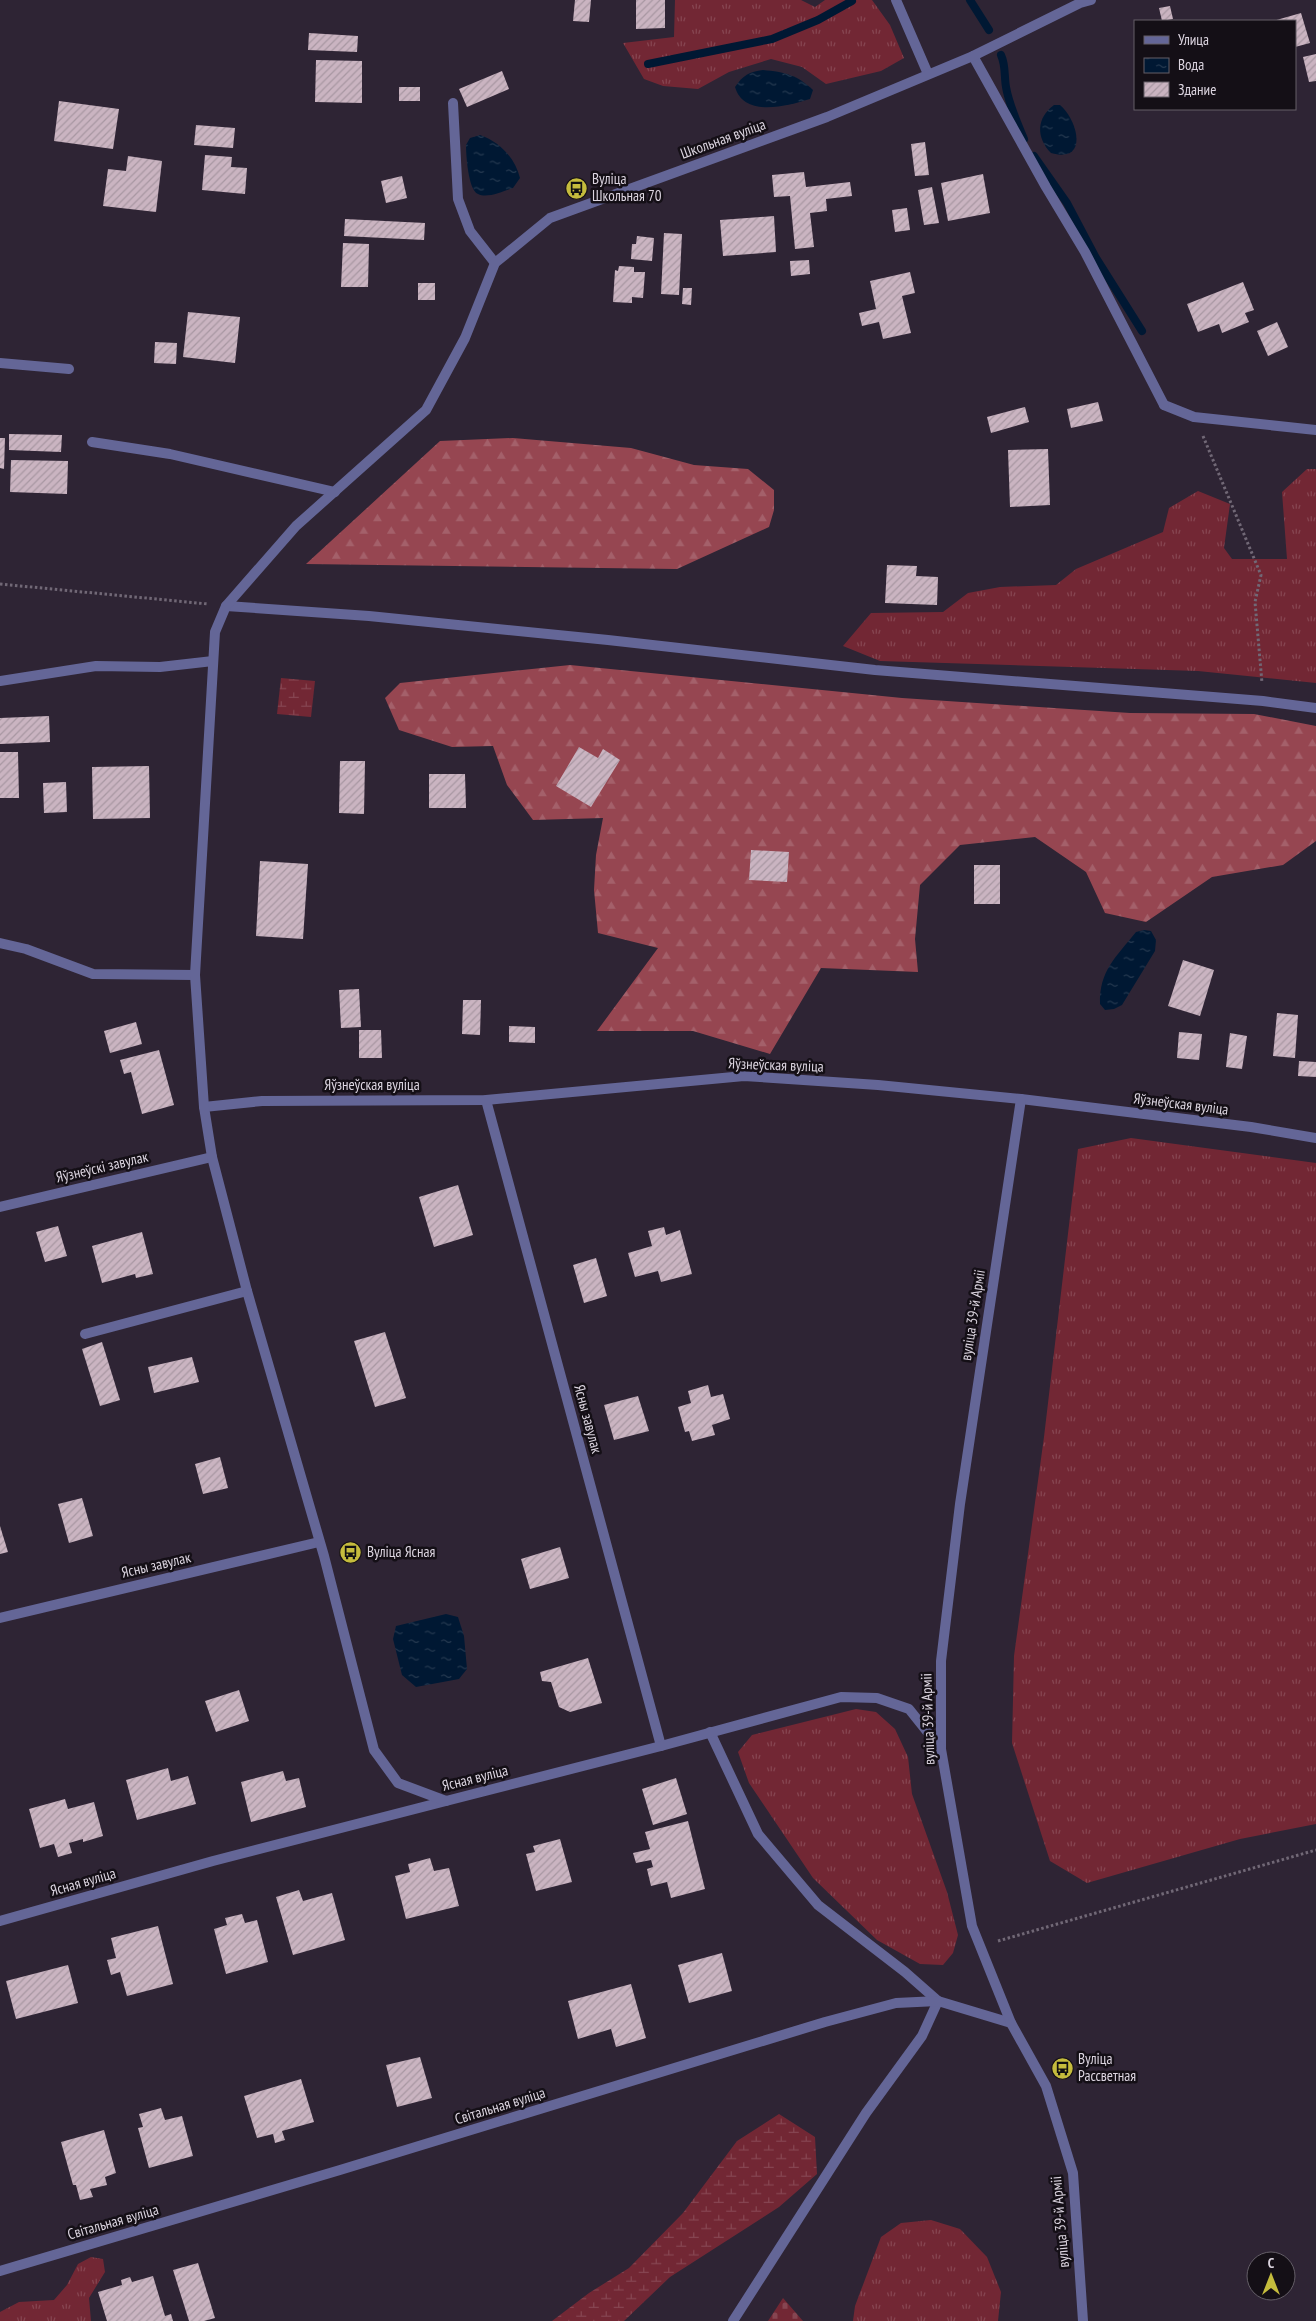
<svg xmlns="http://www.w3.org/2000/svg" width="1316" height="2321" font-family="'PT Sans Narrow',sans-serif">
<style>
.grass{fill:url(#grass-tufts)}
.forest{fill:url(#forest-firs)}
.wetland{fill:url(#wetland-marsh)}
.cemetery{fill:url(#cemetery-stones)}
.water{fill:url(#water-ripples)}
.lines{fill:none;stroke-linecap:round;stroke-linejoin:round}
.stream{stroke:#001833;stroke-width:8}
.building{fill:url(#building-hatch)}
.path{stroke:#716876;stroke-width:3;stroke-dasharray:2.5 2.5;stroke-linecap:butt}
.service{stroke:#646697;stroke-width:10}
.minor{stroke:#646697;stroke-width:10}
.tertiary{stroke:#646697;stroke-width:10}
.labels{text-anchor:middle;stroke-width:5;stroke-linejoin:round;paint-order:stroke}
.street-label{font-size:15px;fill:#dcd5e0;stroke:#140f16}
.poi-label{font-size:15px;fill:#dcd5e0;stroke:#140f16;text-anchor:start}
</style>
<defs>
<pattern id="grass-tufts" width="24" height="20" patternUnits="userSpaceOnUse" patternTransform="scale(1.25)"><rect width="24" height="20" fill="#722734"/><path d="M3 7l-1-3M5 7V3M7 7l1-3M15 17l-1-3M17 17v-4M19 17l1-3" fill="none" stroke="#864551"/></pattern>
<pattern id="forest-firs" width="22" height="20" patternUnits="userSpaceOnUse" patternTransform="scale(1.25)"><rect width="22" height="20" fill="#964651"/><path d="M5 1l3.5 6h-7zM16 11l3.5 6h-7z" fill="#a4606a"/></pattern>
<pattern id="wetland-marsh" width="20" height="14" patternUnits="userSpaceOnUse" patternTransform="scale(1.25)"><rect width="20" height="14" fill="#722734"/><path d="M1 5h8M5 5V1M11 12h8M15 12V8" fill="none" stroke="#864551"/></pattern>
<pattern id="cemetery-stones" width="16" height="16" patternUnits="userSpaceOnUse" patternTransform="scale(1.25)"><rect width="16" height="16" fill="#722734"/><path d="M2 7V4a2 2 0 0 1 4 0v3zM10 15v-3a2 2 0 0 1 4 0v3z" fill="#864551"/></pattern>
<pattern id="water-ripples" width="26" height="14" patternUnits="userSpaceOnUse" patternTransform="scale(1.25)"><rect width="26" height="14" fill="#001833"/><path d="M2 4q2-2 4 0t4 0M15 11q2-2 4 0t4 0" fill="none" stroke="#253950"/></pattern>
<pattern id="building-hatch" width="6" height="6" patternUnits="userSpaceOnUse" patternTransform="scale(1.25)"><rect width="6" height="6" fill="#cab4c1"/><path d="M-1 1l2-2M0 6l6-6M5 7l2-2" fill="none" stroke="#a897a2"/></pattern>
</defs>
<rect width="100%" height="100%" fill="#2e2434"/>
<g class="grass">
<path d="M 675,0 L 801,0 L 815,7 L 825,0 L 872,0 L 890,25 L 904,58 L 881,71 L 826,84 L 802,67 L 771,59 L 729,72 L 698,89 L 663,86 L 644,79 L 623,43 L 674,37 Z"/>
<path d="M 1307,469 L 1316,469 L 1316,683 L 1198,671 L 880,661 L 843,646 L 871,613 L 943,612 L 968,593 L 1000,587 L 1056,585 L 1076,569 L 1163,532 L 1169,508 L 1198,491 L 1230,504 L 1224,548 L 1232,559 L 1287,559 L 1282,492 Z"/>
<path d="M 1131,1138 L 1316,1163 L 1316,1824 L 1240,1839 L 1087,1883 L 1050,1861 L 1012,1743 L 1014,1656 L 1044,1437 L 1078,1149 Z"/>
<path d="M 856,1709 L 876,1712 L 895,1729 L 908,1757 L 912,1794 L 947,1892 L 958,1935 L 953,1953 L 943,1965 L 920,1964 L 877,1940 L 813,1878 L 749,1783 L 738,1752 L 752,1735 Z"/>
<path d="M 931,2220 L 960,2229 L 987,2257 L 1001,2292 L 998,2321 L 853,2321 L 855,2306 L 881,2237 L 901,2223 Z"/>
<path d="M 91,2257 L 103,2259 L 105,2272 L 89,2298 L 91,2321 L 0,2321 L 0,2312 L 19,2302 L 54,2300 L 67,2285 L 78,2264 Z"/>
</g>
<g class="forest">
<path d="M 513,438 L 631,448 L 694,465 L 748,469 L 774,490 L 774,510 L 769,527 L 677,569 L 306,564 L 440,441 Z"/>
<path d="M 570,665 L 902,698 L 1130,713 L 1254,714 L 1316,726 L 1316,841 L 1283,865 L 1212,877 L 1146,922 L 1105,913 L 1086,872 L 1035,837 L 960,845 L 920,885 L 915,939 L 918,972 L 821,968 L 770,1054 L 693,1031 L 597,1031 L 658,948 L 598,933 L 594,890 L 596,855 L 603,818 L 533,820 L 507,785 L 493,746 L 452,747 L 399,730 L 385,698 L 400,683 Z"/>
</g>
<g class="wetland">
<path d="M 281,678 L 315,681 L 311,717 L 277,714 Z"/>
<path d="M 779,2114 L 815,2137 L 817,2174 L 779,2207 L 670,2277 L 624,2321 L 552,2321 L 589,2293 L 629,2268 L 683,2213 L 737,2141 Z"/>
</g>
<path class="cemetery" d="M 783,2298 L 803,2321 L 768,2321 Z"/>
<g class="water">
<path d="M 763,70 C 785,72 797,75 813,90 L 810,99 C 787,106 744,118 735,87 C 743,75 749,72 763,70 Z"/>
<path d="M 1054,105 L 1060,105 C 1078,120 1089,164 1051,153 C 1036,138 1036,118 1054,105 Z"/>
<path d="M 480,135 C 500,142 515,158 520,178 L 513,188 C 504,191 487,199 478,194 C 468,190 466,154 466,145 L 470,138 Z"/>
<path d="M 1144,930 L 1151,931 L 1156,940 L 1155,951 L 1122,1005 L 1114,1009 L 1105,1010 L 1100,1004 C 1099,971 1116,957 1136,932 Z"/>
<path d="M 446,1614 L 458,1617 L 464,1636 L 467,1669 L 459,1679 L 416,1687 L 402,1675 L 393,1639 L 396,1626 Z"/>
</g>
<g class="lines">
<g class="stream">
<path d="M 970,0 L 989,30"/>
<path d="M 1001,55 C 1006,66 1004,76 1006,87 C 1009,105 1017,122 1024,139"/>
<path d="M 648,64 L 772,39 L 818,20 L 852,1"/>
<path d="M 1034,156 L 1067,203 L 1096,258 L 1142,331"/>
</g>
</g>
<g class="building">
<path d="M 575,0 L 591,0 L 589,22 L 573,21 Z"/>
<path d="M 636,0 L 665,0 L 665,28 L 636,29 Z"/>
<path d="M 1170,6 L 1173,19 L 1162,21 L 1159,8 Z"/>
<path d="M 1301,13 L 1310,43 L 1295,47 L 1295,21 L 1273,21 Z"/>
<path d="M 309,33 L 358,36 L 357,52 L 308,50 Z"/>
<path d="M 1316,54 L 1316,81 L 1309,82 L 1303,57 Z"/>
<path d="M 316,60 L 362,61 L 362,103 L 315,102 Z"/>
<path d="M 502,71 L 509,89 L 467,107 L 459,89 Z"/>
<rect x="399" y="87" width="21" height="14"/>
<path d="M 59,101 L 119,109 L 113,149 L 54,141 Z"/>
<path d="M 196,125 L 235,128 L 233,148 L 194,145 Z"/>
<path d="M 925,142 L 929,175 L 915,176 L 911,144 Z"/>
<path d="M 205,155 L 232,157 L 231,167 L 247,168 L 245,194 L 202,190 Z"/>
<path d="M 128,156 L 162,161 L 156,212 L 103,206 L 108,169 L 126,171 Z"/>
<path d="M 804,172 L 806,187 L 850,182 L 852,196 L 826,199 L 827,211 L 810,213 L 814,247 L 795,249 L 790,196 L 774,197 L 772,175 Z"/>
<path d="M 983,174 L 990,213 L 948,221 L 941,183 Z"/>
<path d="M 402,176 L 407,198 L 386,203 L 381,181 Z"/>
<path d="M 932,187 L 939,223 L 924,225 L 918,190 Z"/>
<path d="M 907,208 L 910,230 L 895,232 L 892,210 Z"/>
<path d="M 774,216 L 776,252 L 723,256 L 720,220 Z"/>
<path d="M 345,219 L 425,223 L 424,240 L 344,236 Z"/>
<path d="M 664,233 L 682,234 L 679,295 L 661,294 Z"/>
<path d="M 637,236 L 654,238 L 652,261 L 631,259 L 632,244 L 636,244 Z"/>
<path d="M 343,243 L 369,244 L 368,287 L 341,287 Z"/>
<path d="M 809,260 L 810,274 L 791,276 L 790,261 Z"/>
<path d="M 619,266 L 634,267 L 634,272 L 645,272 L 643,298 L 632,297 L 632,303 L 613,302 L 615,270 L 618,271 Z"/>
<path d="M 910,272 L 915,293 L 902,296 L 911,333 L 883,339 L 879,322 L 862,326 L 859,313 L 876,309 L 870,281 Z"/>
<path d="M 1243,282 L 1254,310 L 1245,313 L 1249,322 L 1222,333 L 1219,324 L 1198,332 L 1187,304 Z"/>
<rect x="418" y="283" width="17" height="17"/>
<path d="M 683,288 L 692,288 L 691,305 L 682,304 Z"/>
<path d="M 188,312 L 240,317 L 235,363 L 183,357 Z"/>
<path d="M 1277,322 L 1288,347 L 1268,356 L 1257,331 Z"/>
<path d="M 155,342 L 177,343 L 176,364 L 154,363 Z"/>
<path d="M 1098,402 L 1103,421 L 1071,428 L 1067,409 Z"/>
<path d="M 1025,407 L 1029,422 L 991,433 L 987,417 Z"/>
<path d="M 9,434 L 62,435 L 61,452 L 9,450 Z"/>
<path d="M 0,438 L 5,438 L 4,469 L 0,468 Z"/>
<path d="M 1048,449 L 1050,505 L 1010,507 L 1008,450 Z"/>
<path d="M 11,460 L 68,461 L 67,494 L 10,492 Z"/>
<path d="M 887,565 L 917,566 L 916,576 L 938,577 L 937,605 L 885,603 Z"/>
<path d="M 49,716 L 50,742 L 0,744 L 0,718 Z"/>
<path d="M 579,747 L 598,758 L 603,749 L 620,760 L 591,807 L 556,786 Z"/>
<path d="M 0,752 L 18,752 L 19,798 L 0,798 Z"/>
<path d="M 340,761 L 365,761 L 364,814 L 339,813 Z"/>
<path d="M 149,766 L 150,818 L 93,819 L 92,767 Z"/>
<path d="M 429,774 L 465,774 L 466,808 L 429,808 Z"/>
<path d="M 66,782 L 67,812 L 44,813 L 43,783 Z"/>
<path d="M 751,850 L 789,852 L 787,882 L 749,880 Z"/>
<path d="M 260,861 L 308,864 L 303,939 L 256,936 Z"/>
<rect x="974" y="865" width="26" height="39"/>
<path d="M 1183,960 L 1214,970 L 1200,1016 L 1168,1006 Z"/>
<path d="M 359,989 L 361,1027 L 341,1028 L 339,990 Z"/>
<path d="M 463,1000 L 481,1000 L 480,1035 L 462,1034 Z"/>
<path d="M 1277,1013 L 1298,1015 L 1295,1058 L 1273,1056 Z"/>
<path d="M 136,1022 L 142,1044 L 110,1053 L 104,1031 Z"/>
<path d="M 509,1026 L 535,1027 L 535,1043 L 509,1042 Z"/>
<path d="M 359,1030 L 381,1030 L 382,1058 L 359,1058 Z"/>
<path d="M 1179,1032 L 1202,1034 L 1199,1060 L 1177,1058 Z"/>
<path d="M 1230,1033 L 1247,1036 L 1242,1069 L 1226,1067 Z"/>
<path d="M 159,1050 L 174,1105 L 142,1114 L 131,1072 L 124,1074 L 120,1060 Z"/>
<path d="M 1299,1061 L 1316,1062 L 1316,1077 L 1298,1076 Z"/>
<path d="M 458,1185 L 473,1235 L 434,1247 L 419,1197 Z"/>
<path d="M 58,1226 L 67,1256 L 45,1262 L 36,1232 Z"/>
<path d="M 664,1227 L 666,1235 L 680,1230 L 692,1274 L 661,1282 L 658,1271 L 635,1277 L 628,1253 L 652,1246 L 648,1231 Z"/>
<path d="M 142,1232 L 153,1274 L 136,1278 L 135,1274 L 102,1283 L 92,1246 Z"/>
<path d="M 596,1258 L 607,1296 L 584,1303 L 573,1265 Z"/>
<path d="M 385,1332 L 406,1398 L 375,1407 L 354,1341 Z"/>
<path d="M 102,1342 L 120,1400 L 100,1406 L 82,1349 Z"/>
<path d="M 192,1357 L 199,1382 L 154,1393 L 148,1367 Z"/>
<path d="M 708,1385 L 711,1397 L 723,1394 L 730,1419 L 712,1425 L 715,1435 L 692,1441 L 689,1431 L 685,1432 L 678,1407 L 691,1403 L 688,1391 Z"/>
<path d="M 638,1396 L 649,1431 L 614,1440 L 604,1405 Z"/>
<path d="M 220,1457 L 228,1488 L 203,1494 L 195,1464 Z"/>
<path d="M 82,1498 L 93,1536 L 69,1543 L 58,1504 Z"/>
<path d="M 0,1526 L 8,1552 L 0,1554 Z"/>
<path d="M 560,1547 L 569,1578 L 530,1589 L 521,1559 Z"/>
<path d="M 588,1658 L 602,1703 L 570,1712 L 559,1707 L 551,1682 L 542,1681 L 540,1672 Z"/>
<path d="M 239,1690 L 249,1721 L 216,1732 L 205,1701 Z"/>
<path d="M 168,1768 L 171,1781 L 188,1776 L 196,1804 L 137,1820 L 126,1780 Z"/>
<path d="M 283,1771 L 286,1781 L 299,1778 L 306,1807 L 251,1822 L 241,1782 Z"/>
<path d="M 676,1778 L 687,1814 L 653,1825 L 642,1789 Z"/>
<path d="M 65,1799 L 68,1809 L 94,1802 L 103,1836 L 83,1842 L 83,1839 L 69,1843 L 72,1853 L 58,1857 L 54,1844 L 40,1848 L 29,1809 Z"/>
<path d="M 688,1821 L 705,1889 L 671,1898 L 667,1882 L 651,1886 L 647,1869 L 653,1867 L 651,1860 L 636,1863 L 633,1853 L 650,1849 L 645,1832 Z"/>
<path d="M 560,1839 L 572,1882 L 536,1891 L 526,1854 L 535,1852 L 533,1846 Z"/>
<path d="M 430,1858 L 434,1871 L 449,1868 L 459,1906 L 406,1919 L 395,1876 L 410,1872 L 408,1864 Z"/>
<path d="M 299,1890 L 303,1901 L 332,1893 L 345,1940 L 293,1955 L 276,1897 Z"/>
<path d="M 242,1914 L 245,1923 L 257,1920 L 268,1962 L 226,1974 L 214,1929 L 227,1925 L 225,1918 Z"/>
<path d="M 158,1926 L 173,1984 L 127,1996 L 120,1972 L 111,1975 L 107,1960 L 116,1958 L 111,1938 Z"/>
<path d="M 722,1953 L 732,1991 L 689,2003 L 678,1965 Z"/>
<path d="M 68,1965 L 78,2003 L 16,2019 L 6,1981 Z"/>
<path d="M 631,1984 L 646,2038 L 616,2047 L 611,2029 L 578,2039 L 568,2001 Z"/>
<path d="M 420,2057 L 432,2098 L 397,2107 L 386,2065 Z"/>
<path d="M 301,2079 L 314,2122 L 282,2131 L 285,2140 L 275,2143 L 273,2134 L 257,2138 L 244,2096 Z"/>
<path d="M 161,2108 L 165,2120 L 182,2116 L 193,2156 L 149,2168 L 138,2128 L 143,2127 L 139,2114 Z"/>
<path d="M 104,2130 L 116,2173 L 105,2177 L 107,2185 L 90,2189 L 93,2197 L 80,2200 L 76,2185 L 73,2185 L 61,2142 Z"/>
<path d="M 198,2263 L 215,2318 L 204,2321 L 189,2321 L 173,2270 Z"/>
<path d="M 153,2276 L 165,2316 L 171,2314 L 173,2321 L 107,2321 L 98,2292 L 122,2285 L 121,2280 L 130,2277 L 132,2282 Z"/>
</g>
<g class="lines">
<g class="path">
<path d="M 1203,436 L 1261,575 L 1255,602 L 1262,683"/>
<path d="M 0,584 L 208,604"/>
<path d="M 998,1941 L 1316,1850"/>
</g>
<g class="service">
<path d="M 453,103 L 458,199 L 470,231 L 495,263"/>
<path d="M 0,363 L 69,369"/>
<path d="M 1164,405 L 1194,417 L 1316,430"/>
<path d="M 92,442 L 170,454 L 335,492"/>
<path d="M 226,606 L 369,616 L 608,640 L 875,670 L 1263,701 L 1316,708"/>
<path d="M 0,681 L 96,666 L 160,667 L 213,661"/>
<path d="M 0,943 L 26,949 L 93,974 L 195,975"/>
<path d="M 85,1334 L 247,1291"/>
<path d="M 710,1732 L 758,1834 L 818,1905 L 905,1972 L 938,2001 L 922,2036 L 866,2113 L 733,2321"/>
</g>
<g class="minor">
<path d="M 896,0 L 928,74"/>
<path d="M 973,56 L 1046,187 L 1085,252 L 1164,405"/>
<path d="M 486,1100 L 661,1746"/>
<path d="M 204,1107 L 262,1101 L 486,1100 L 744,1076 L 878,1085 L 1021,1099 L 1251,1127 L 1316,1138"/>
<path d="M 0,1207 L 212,1157"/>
<path d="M 0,1618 L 319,1542"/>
<path d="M 941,1749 L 941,1661 L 960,1504 L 1021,1099"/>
<path d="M 0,1921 L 213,1861 L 446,1801"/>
<path d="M 0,2271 L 340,2170 L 825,2022 L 896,2003 L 938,2001 L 1011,2023"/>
</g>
<path class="tertiary" d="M 1083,2321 L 1073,2173 L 1046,2086 L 1011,2023 L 972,1926 L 941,1749 L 909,1709 L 877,1698 L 841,1697 L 661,1746 L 446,1801 L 398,1783 L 374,1750 L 324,1556 L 247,1291 L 212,1157 L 204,1107 L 195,975 L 215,632 L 226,606 L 296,526 L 426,410 L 465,338 L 495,263 L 550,218 L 827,117 L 973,56 L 1080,3 L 1091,0"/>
</g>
<defs>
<symbol id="bus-disc" viewBox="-11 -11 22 22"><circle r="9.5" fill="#c5bc3d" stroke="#140f16"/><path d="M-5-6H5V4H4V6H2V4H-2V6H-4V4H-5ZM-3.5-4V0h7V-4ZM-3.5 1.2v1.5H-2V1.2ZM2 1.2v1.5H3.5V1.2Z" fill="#111"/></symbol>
</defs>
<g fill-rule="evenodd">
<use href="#bus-disc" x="564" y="176" width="25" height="25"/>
<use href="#bus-disc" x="338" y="1540" width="25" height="25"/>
<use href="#bus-disc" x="1050" y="2056" width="25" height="25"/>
</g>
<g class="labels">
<g class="street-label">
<text transform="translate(723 139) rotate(-20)" y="5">Школьная вуліца</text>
<text transform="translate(776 1065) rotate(2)" y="5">Яўзнеўская вуліца</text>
<text x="372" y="1090">Яўзнеўская вуліца</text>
<text transform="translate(1181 1104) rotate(7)" y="5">Яўзнеўская вуліца</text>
<text transform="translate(102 1167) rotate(-13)" y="5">Яўзнеўскі завулак</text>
<text transform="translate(973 1315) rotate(-81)" y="5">вуліца 39-й Арміі</text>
<text transform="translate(588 1419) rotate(75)" y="5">Ясны завулак</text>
<text transform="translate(156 1565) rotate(-13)" y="5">Ясны завулак</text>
<text transform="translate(928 1719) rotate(-92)" y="5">вуліца 39-й Арміі</text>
<text transform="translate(475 1778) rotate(-14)" y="5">Ясная вуліца</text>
<text transform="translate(83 1882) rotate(-16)" y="5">Ясная вуліца</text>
<text transform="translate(500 2106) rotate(-17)" y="5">Світальная вуліца</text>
<text transform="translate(113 2222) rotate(-16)" y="5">Світальная вуліца</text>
<text transform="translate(1060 2222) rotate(-95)" y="5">вуліца 39-й Арміі</text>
</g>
<g class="poi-label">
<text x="592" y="184">Вуліца<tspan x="592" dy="17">Школьная 70</tspan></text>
<text x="367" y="1557">Вуліца Ясная</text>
<text x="1078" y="2064">Вуліца<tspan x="1078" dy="17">Рассветная</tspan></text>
</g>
</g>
<rect x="1134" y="20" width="162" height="90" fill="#140f16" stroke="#645e67"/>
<rect x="1144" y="36" width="25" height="8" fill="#646697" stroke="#645e67"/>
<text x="1178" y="45" font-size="15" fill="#dcd5e0">Улица</text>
<rect x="1144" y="58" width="25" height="15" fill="url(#water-ripples)" stroke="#645e67"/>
<text x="1178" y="70" font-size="15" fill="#dcd5e0">Вода</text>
<rect x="1144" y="82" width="25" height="15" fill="url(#building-hatch)" stroke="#645e67"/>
<text x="1178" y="95" font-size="15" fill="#dcd5e0">Здание</text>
<g transform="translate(1271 2276)"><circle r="24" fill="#140f16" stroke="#645e67"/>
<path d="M0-4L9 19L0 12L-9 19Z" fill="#c5bc3d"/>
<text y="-8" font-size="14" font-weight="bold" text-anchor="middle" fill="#dcd5e0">С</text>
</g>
</svg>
